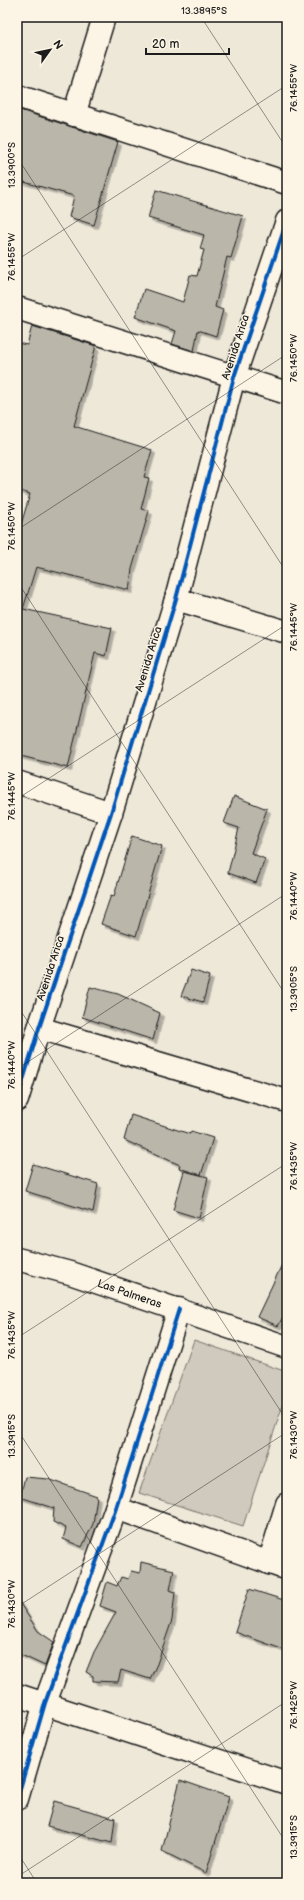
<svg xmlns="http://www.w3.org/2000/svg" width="304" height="1900" font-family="'Balsamiq Sans',sans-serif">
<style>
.green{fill:#cfcabd;stroke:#76736c}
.building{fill:#bab6aa;stroke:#1c1c1c;filter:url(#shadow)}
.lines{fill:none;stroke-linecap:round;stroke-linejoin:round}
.street-casing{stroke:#1c1c1c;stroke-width:25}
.secondary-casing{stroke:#1c1c1c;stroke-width:25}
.street{stroke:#fcf5e5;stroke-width:22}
.secondary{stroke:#fcf5e5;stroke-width:22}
.cycleway-casing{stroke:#fcf5e5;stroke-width:6}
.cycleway{stroke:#0057b8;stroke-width:4}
.ticks{fill:none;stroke:#1c1c1c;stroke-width:1;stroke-opacity:0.45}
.labels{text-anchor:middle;stroke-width:3;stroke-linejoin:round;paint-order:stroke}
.street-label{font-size:11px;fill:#1c1c1c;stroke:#fcf5e5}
.neatline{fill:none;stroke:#1c1c1c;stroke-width:1.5}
.ticks-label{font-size:10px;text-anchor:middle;fill:#1c1c1c}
</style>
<defs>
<filter id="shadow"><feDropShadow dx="3.5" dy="3.5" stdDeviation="0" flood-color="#0004"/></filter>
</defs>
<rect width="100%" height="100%" fill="#eee8d9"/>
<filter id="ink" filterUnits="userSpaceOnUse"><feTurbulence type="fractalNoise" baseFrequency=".025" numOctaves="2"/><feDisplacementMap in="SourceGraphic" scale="8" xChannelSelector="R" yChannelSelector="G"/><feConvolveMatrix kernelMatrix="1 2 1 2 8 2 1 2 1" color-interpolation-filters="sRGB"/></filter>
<g filter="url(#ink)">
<path class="green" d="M 194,1340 L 287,1372 L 287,1392 L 243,1526 L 139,1493 Z"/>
<g class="building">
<path d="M 17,109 L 118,142 L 94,225 L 69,217 L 74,196 L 17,180 Z"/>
<path d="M 156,190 L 243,216 L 231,258 L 227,257 L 215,307 L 223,310 L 216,336 L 198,330 L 194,351 L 172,344 L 176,331 L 135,317 L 144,289 L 183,302 L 190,275 L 197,276 L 204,250 L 200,249 L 204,235 L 148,218 Z"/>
<path d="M 32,326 L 96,346 L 74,426 L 152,450 L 144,477 L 149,478 L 141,509 L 149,511 L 132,569 L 129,590 L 36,567 L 23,609 L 112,628 L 106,656 L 95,653 L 68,768 L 17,755 L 17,538 L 30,494 L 17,490 L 17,343 L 27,345 Z"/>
<path d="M 234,796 L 267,809 L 251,853 L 265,859 L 256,883 L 228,873 L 239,828 L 224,823 Z"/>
<path d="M 132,836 L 162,846 L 136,936 L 101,924 L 111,895 L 114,896 Z"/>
<path d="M 191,970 L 210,976 L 203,1002 L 181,996 Z"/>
<path d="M 90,987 L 118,994 L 160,1013 L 153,1040 L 82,1017 Z"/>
<path d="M 131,1115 L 190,1134 L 191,1131 L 213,1138 L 201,1175 L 179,1168 L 180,1165 L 124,1140 Z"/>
<path d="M 33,1164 L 98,1184 L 93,1212 L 25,1191 Z"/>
<path d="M 184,1171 L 208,1177 L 199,1218 L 173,1210 Z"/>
<path d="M 287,1254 L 287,1310 L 278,1326 L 257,1317 Z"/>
<path d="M 25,1477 L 48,1479 L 97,1496 L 93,1524 L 82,1547 L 63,1539 L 66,1528 L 53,1522 L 54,1508 L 20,1497 Z"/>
<path d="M 141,1562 L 174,1570 L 170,1590 L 175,1592 L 172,1620 L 157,1664 L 150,1679 L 121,1670 L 118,1682 L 93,1681 L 93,1676 L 86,1672 L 94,1652 L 116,1612 L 100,1606 L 107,1582 L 117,1586 L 121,1577 L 128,1579 L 131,1571 L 140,1573 Z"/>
<path d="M 249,1589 L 287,1601 L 287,1651 L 235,1632 Z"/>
<path d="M 17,1599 L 38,1631 L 54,1642 L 45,1666 L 17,1653 Z"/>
<path d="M 180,1780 L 229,1797 L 206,1873 L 162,1851 Z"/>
<path d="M 54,1801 L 115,1818 L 112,1843 L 47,1826 Z"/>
</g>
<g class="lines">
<defs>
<g id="street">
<path d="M 17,96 L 287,183"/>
<path d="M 74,115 L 104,17"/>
<path d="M 17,308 L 287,393"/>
<path d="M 176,599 L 287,632"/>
<path d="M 17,782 L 111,813"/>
<path d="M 39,1028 L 287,1101"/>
<path id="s1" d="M 17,1259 L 70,1273 L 287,1347"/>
<path d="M 116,1508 L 287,1569"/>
<path d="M 269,1563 L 287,1504"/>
<path d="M 17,1695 L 287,1783"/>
<path d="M 17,1799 L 45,1703 L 116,1508 L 179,1309"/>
</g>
<path id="secondary" d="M 17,1100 L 39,1028 L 111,813 L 176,599 L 234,377 L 287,221"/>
</defs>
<use href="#street" class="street-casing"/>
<use href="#secondary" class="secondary-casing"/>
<use href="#street" class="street"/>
<use href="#secondary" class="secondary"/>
<defs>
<g id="cycleway">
<path d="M 17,1100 L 39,1028 L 111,813 L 176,599 L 234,377 L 287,221"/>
<path d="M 17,1799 L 45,1703 L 116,1508 L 179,1309"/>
</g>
</defs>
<use href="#cycleway" class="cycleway-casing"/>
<use href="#cycleway" class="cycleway"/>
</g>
</g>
<path class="ticks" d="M 201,17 L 287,149M 17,157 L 287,573M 17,260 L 287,85M 17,530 L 287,354M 17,581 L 287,997M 17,799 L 287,624M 17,1005 L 287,1421M 17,1069 L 287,893M 17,1338 L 287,1163M 17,1429 L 287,1844M 17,1607 L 287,1432M 17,1852 L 37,1883M 17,1877 L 287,1701"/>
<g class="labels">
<g class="street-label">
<text transform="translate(235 347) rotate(-72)" y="4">Avenida Arica</text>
<text transform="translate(148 659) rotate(-73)" y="4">Avenida Arica</text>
<text transform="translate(50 968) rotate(-72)" y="4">Avenida Arica</text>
<text dy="4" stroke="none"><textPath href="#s1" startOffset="118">Las Palmeras</textPath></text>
</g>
</g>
<rect width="304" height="1900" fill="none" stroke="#fcf5e5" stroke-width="44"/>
<g transform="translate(50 50) rotate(57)" stroke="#fcf5e5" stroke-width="3" paint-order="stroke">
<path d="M0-3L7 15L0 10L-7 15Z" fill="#1c1c1c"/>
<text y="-6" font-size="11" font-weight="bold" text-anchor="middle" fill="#1c1c1c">N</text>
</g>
<path d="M146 48v6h83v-6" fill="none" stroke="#1c1c1c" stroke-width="2"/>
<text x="152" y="48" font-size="12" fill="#1c1c1c" stroke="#fcf5e5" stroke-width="3" paint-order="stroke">20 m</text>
<rect x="22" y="22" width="260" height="1856" class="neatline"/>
<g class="ticks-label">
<text x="204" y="14">13.3895°S</text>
<text transform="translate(293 88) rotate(-90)" y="4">76.1455°W</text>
<text transform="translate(11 165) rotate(-90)" y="4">13.3900°S</text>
<text transform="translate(11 257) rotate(-90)" y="4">76.1455°W</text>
<text transform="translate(293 358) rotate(-90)" y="4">76.1450°W</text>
<text transform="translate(11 526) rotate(-90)" y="4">76.1450°W</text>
<text transform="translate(293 627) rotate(-90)" y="4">76.1445°W</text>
<text transform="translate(11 796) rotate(-90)" y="4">76.1445°W</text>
<text transform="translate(293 896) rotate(-90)" y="4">76.1440°W</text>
<text transform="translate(293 989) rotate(-90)" y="4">13.3905°S</text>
<text transform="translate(11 1065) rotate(-90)" y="4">76.1440°W</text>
<text transform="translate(293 1166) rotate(-90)" y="4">76.1435°W</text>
<text transform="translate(11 1335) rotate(-90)" y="4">76.1435°W</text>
<text transform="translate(293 1435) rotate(-90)" y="4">76.1430°W</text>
<text transform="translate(11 1436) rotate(-90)" y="4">13.3915°S</text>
<text transform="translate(11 1604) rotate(-90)" y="4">76.1430°W</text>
<text transform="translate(293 1705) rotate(-90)" y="4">76.1425°W</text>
<text transform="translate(293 1837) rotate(-90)" y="4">13.3915°S</text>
</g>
</svg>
